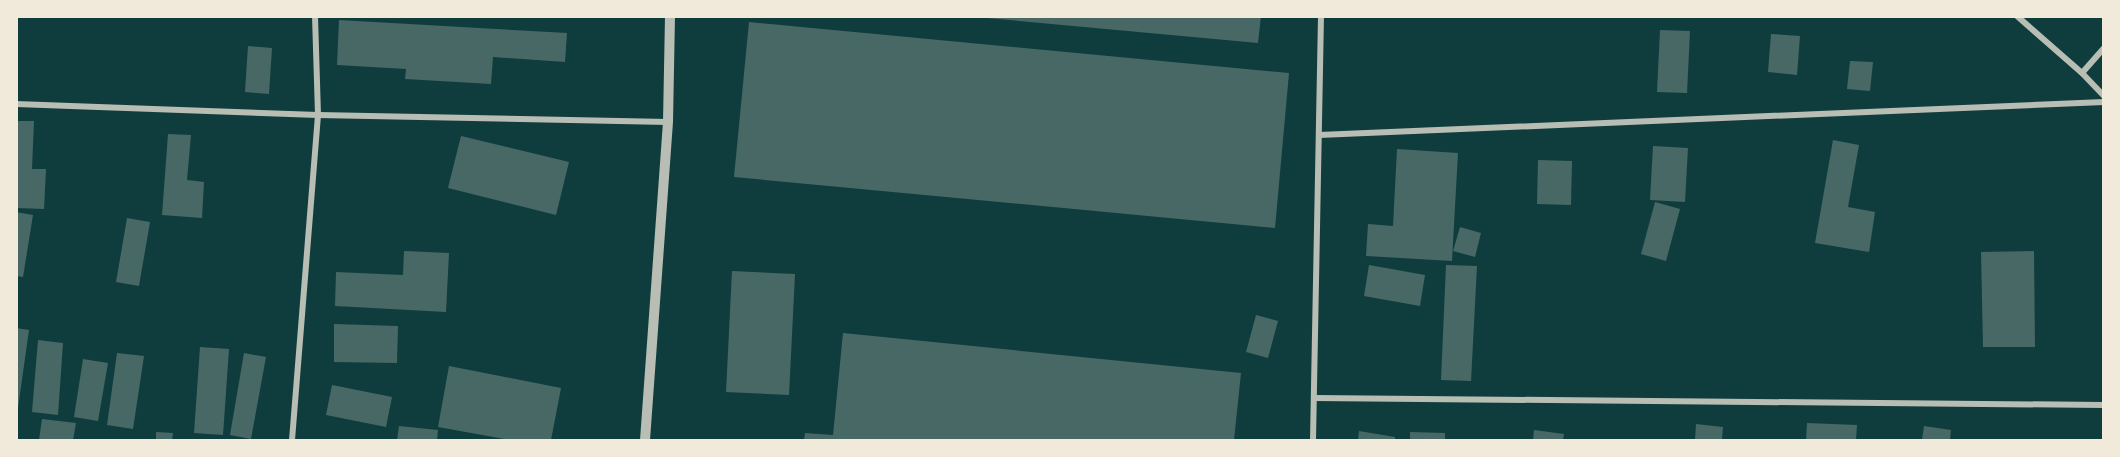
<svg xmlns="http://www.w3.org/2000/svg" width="2120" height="457" font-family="Montserrat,sans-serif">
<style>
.building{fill:#486865}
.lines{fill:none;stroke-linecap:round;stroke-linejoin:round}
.minor{stroke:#b8beb3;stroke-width:6}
.tertiary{stroke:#b8beb3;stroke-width:10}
</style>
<rect width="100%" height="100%" fill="#0f3d3e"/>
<g class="building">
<path d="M 987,16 L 1261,16 L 1258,43 L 987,18 Z"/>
<path d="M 339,20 L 567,33 L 565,62 L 493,57 L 491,84 L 405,79 L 406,69 L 337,65 Z"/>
<path d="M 749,22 L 1289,73 L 1275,228 L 734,177 Z"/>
<path d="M 1660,30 L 1690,31 L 1687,93 L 1657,92 Z"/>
<path d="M 1771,34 L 1800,36 L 1797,75 L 1768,72 Z"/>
<path d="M 248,46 L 272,48 L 269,94 L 245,92 Z"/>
<path d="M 1850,61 L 1873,62 L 1870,91 L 1847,89 Z"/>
<path d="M 16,121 L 34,121 L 32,169 L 46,169 L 44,209 L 16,208 Z"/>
<path d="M 168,134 L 191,135 L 187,180 L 204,182 L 202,218 L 162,215 Z"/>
<path d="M 461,136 L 569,162 L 556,215 L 448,188 Z"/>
<path d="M 1833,140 L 1859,145 L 1848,207 L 1875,212 L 1869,252 L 1815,243 Z"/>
<path d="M 1653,146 L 1688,148 L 1685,202 L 1650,200 Z"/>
<path d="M 1397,149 L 1458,153 L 1452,261 L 1366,256 L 1368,224 L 1393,226 Z"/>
<path d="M 1538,160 L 1572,161 L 1571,205 L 1537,204 Z"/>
<path d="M 1655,202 L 1680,209 L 1666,261 L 1641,254 Z"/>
<path d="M 16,212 L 33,215 L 23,277 L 16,276 Z"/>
<path d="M 127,218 L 150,222 L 139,286 L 116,282 Z"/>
<path d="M 1460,227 L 1481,233 L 1475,257 L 1453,251 Z"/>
<path d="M 404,251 L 449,253 L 446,312 L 335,306 L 336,272 L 403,275 Z"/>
<path d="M 2034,251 L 2035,347 L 1983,347 L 1981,252 Z"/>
<path d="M 1369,265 L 1425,275 L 1420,306 L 1364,296 Z"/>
<path d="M 1446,265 L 1477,266 L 1471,381 L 1441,380 Z"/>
<path d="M 732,271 L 795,274 L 789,395 L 726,392 Z"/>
<path d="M 1256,315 L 1278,321 L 1268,358 L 1246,352 Z"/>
<path d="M 334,324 L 398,326 L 397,363 L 334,362 Z"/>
<path d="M 16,328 L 29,330 L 18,408 L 16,408 Z"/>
<path d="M 843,333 L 1241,373 L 1234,440 L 804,440 L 805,433 L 833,435 Z"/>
<path d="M 38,340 L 63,343 L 58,415 L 32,412 Z"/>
<path d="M 200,347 L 229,349 L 223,435 L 194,433 Z"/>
<path d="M 117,353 L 144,356 L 133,429 L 107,425 Z"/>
<path d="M 244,353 L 266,357 L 251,439 L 230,435 Z"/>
<path d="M 83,359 L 108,363 L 98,421 L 74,417 Z"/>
<path d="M 449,366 L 561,388 L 551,440 L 510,440 L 438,427 Z"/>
<path d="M 332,385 L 392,397 L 386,427 L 326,415 Z"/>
<path d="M 42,419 L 76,423 L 73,440 L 39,440 Z"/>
<path d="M 1807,423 L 1857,425 L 1856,440 L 1806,440 Z"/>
<path d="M 1696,424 L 1723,427 L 1722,440 L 1695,440 Z"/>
<path d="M 399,426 L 438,430 L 437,440 L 397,440 Z"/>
<path d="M 1924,426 L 1951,430 L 1950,440 L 1922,440 Z"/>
<path d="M 1534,430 L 1564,434 L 1563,440 L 1533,440 Z"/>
<path d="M 1359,431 L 1395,437 L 1395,440 L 1358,440 Z"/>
<path d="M 156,432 L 173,433 L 172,440 L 156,440 Z"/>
<path d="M 1410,432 L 1445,433 L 1445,440 L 1410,440 Z"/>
</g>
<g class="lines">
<g class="minor">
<path d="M 2017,16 L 2082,73 L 2104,96"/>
<path d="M 2082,73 L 2104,48"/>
<path d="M 16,104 L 318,115 L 668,122"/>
<path d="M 1319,135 L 2104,102"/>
<path d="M 1314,398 L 2104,405"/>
<path d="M 292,440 L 318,115 L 315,16"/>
<path d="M 1313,440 L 1321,16"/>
</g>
<path class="tertiary" d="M 645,440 L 668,122 L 670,16"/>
</g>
<rect width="2120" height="457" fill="none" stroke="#f1e9da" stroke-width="36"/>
</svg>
